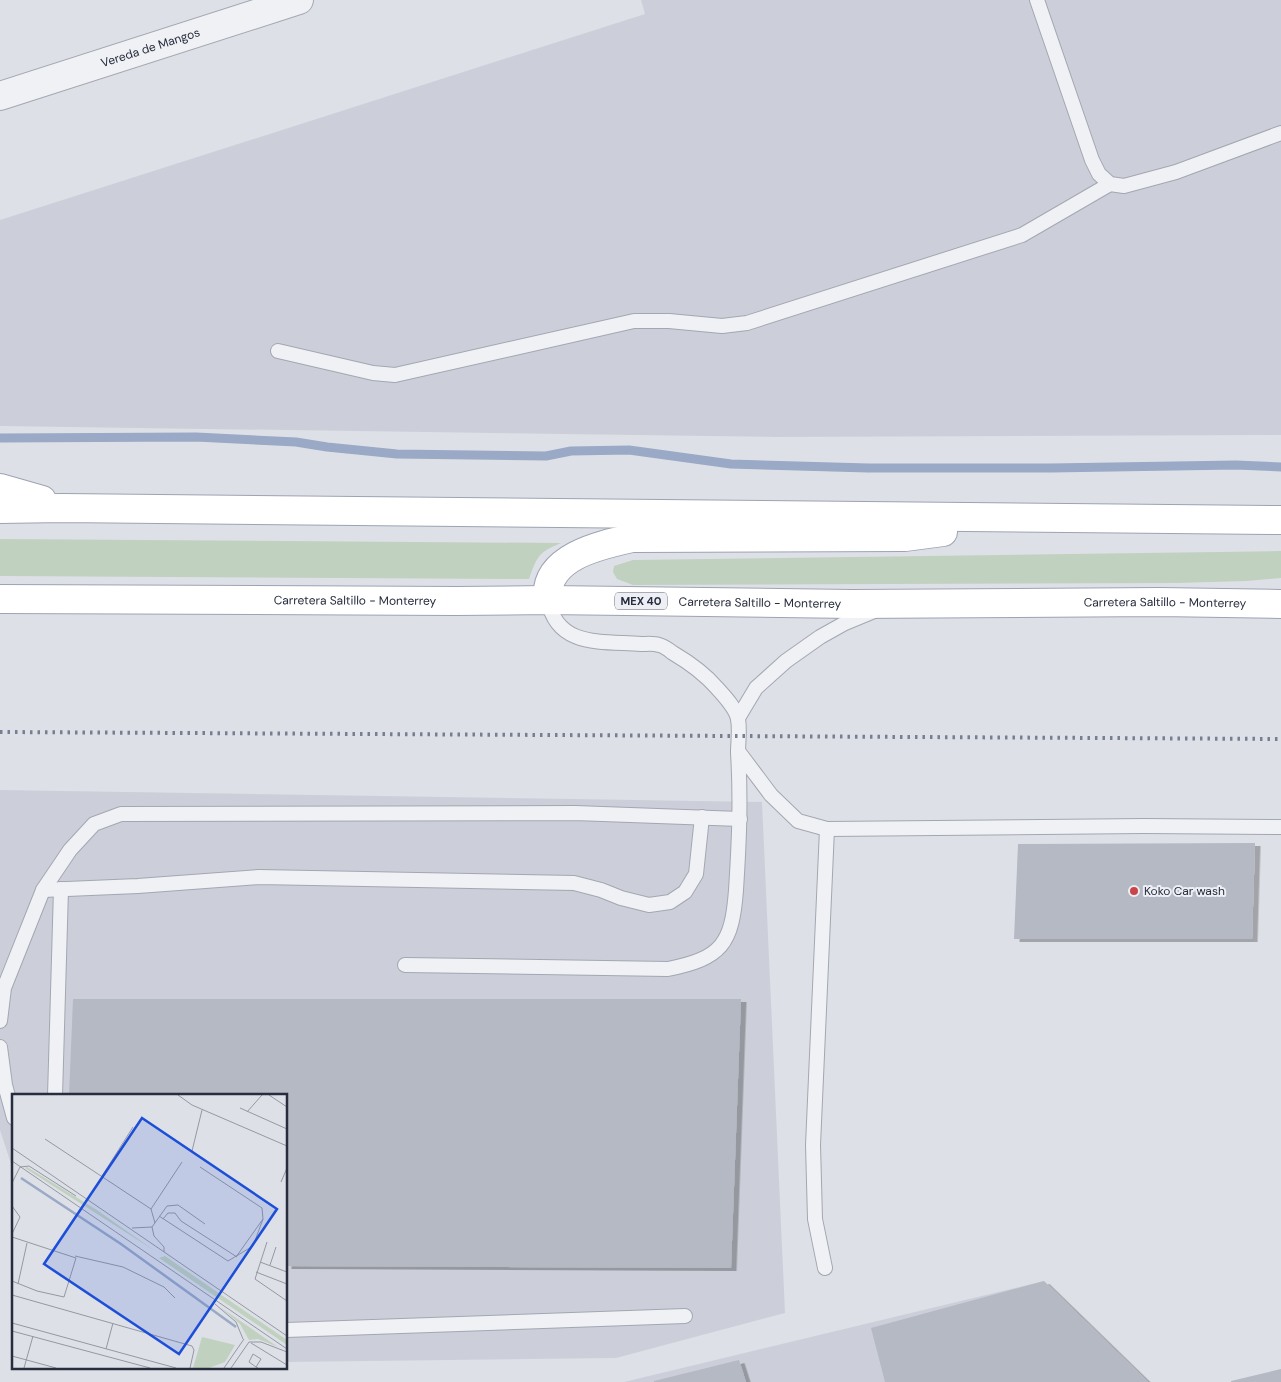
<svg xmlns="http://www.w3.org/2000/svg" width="1281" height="1382" font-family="'DM Sans',sans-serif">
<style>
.built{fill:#cccfd9}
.green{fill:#c1d1bf}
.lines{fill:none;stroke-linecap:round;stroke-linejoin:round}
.stream{stroke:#99a9c6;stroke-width:9}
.building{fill:#b5b9c3;filter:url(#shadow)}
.lane-casing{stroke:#a3a7b1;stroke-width:16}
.street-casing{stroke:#a3a7b1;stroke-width:30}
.primary-casing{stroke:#9da3b2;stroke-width:30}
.lane{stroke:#f0f1f5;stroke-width:14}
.street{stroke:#f0f1f5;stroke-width:28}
.primary{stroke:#fff;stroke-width:28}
.rail{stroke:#777e90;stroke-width:4;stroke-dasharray:2.5 5;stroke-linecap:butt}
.poi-dot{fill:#ca4548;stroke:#edeff5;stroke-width:2}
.labels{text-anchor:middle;stroke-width:4;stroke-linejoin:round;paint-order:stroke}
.shield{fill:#edeff5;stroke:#626774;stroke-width:1}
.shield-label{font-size:11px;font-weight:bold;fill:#272d3d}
.street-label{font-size:12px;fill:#272d3d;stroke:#edeff5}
.poi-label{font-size:12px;fill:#272d3d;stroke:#edeff5;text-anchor:start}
.inset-river{fill:none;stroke:#99a9c6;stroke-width:2.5}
.inset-road{fill:none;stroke:#9598a3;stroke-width:1}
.view{fill:#1d4ed8;fill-opacity:0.15;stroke:#1d4ed8;stroke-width:2.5}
.inset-edge{fill:none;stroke:#272d3d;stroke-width:2.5}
</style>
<defs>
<filter id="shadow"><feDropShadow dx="5.5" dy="3" stdDeviation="0" flood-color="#0004"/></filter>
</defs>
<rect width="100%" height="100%" fill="#dee0e7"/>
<g class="built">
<path d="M 641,0 L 1281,0 L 1281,435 L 775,437 L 0,426 L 0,220 L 645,14 Z"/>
<path d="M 0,790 L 762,802 L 785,1313 L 616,1358 L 286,1362 L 286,1096 L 14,1096 L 14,1173 L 0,1130 Z"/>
<path d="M 1044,1281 L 1129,1382 L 624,1382 Z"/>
</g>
<g class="green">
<path d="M 0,539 L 561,543 C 539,552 537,556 529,579 L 0,576 Z"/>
<path d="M 1281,551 L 1281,578 L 1246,581 L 1176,583 L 633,585 L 617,579 L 613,572 L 614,566 L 633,560 Z"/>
</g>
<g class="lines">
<path class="stream" d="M 0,438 L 196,437 L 296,442 L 327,447 L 397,454 L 546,456 L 571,451 L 629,450 L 731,464 L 868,468 L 1051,468 L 1236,465 L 1281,467"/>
</g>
<g class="building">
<path d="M 1255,843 L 1252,939 L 1014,939 L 1018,844 Z"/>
<path d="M 73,999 L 741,999 L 731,1268 L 286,1266 L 286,1096 L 69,1096 Z"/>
<path d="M 1044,1281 L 1148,1382 L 885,1382 L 871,1328 Z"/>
<path d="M 739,1360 L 746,1382 L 654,1382 L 654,1381 Z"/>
<path d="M 1281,1369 L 1281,1382 L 1231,1382 L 1231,1381 Z"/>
</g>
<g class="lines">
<defs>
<g id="lane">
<path d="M 1037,0 L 1092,160 L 1099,174 L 1110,184 L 1124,186 L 1176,172 L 1281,133"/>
<path d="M 278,351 L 373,373 L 395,375 L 634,321 L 669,321 L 722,326 L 747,323 L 1022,235 L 1110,184"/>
<path d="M 738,718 L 756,688 L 786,661 L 820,637 L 845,623 L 874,611"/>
<path d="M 738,751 L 771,795 L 798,821 L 827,829 L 1144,826 L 1281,827"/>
<path d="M 43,890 L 138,886 L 259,877 L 574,883 L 601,890 L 621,898 L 649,905 L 670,902 L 685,892 L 696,874 L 702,817"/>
<path d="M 405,965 L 668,969 C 722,958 732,944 736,890 C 739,843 741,801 738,753 C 738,742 740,730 738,719 C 736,708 724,696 717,688 C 704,673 690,663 673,653 C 669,650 664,646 659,645 C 654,643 646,644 641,644 C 602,641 557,648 548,600"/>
<path d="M 0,1021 L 4,988 L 43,890 L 70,850 L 94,824 L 121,814 L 575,813 L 740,819"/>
<path d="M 0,1047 L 5,1085 L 14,1118"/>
<path d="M 55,1096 L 61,889"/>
<path d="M 825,1268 L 815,1219 L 813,1145 L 827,829"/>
<path d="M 286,1330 L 685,1316"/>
</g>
<g id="street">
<path id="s1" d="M 0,96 L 299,0"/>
</g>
<g id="primary">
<path d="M 0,488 L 42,500"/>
<path d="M 0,509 L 62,508 L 1281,520"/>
<path id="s2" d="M 0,599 L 456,601 L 548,600 L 852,604 L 1160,602 L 1281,604"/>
<path d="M 548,600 C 543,557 600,545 632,538 L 905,537 L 943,532"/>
</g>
</defs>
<use href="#lane" class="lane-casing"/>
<use href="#street" class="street-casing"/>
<use href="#primary" class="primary-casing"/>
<use href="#lane" class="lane"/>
<use href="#street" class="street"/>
<use href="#primary" class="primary"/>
<path class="rail" d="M 0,732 L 1281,739"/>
</g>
<circle class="poi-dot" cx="1134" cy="891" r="5"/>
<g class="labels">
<rect class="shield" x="615" y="592.5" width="52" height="17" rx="4"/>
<g class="shield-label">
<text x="641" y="605">MEX 40</text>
</g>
<g class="street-label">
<text dy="4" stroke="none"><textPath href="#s1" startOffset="158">Vereda de Mangos</textPath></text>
<text dy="4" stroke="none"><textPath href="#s2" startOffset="355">Carretera Saltillo - Monterrey</textPath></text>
<text dy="4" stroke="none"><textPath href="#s2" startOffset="760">Carretera Saltillo - Monterrey</textPath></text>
<text dy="4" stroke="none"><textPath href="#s2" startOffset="1165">Carretera Saltillo - Monterrey</textPath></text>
</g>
<g class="poi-label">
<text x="1144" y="895">Koko Car wash</text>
</g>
</g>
<g transform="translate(12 1094)">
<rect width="275" height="275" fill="#dee0e7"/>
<path d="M 15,73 L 85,116 L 143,157 L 13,74 ZM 153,162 L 275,246 L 275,251 L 147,164 ZM 208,213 L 266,253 L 246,245 L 237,246 L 228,230 ZM 190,243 L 223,251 L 213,268 L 197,274 L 181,274 Z" fill="#c1d1bf"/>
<path class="inset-river" d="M 9,84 L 109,150 L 224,233"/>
<path class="inset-road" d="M 166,1 L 180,11 L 275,52M 257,1 L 275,13M 228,14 L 275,35M 235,18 L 250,1M 33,45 L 139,115 L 143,129M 0,54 L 275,242M 180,57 L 190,16M 0,67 L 275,255M 8,73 L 17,72 L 64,102M 188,73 L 250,114 L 251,125 L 224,163M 90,82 L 121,33M 269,88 L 275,74M 0,89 L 8,73M 0,112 L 8,123 L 0,140M 139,115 L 170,68M 147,122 L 216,167 L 241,152 L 251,125M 151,125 L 156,119 L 163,119 L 169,127 L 225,163M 120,134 L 140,133M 0,143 L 64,164 L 52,203 L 25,197 L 0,187M 255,148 L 243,185 L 275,207M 152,158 L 152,153 L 142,142 L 140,133 L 155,112 L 166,111 L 193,130M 63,162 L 111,173 L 152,193 L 163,204M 248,168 L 275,178M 258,171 L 264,153M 244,178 L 275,190M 6,190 L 15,149M 0,201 L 180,252 L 182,256 L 178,274M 203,210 L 224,228 L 231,245M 0,229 L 164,274M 0,237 L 138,274M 237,248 L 249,248 L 275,258M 239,249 L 275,271M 94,255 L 101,229M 0,262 L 44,274M 244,273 L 249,265 L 241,260 L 237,268 L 244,273 L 246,274M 12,274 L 21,242M 212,274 L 232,245M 219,274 L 237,248"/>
<path class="view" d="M 130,24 L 265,115 L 167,260 L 32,170 Z"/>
<rect width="275" height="275" class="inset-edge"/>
</g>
</svg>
